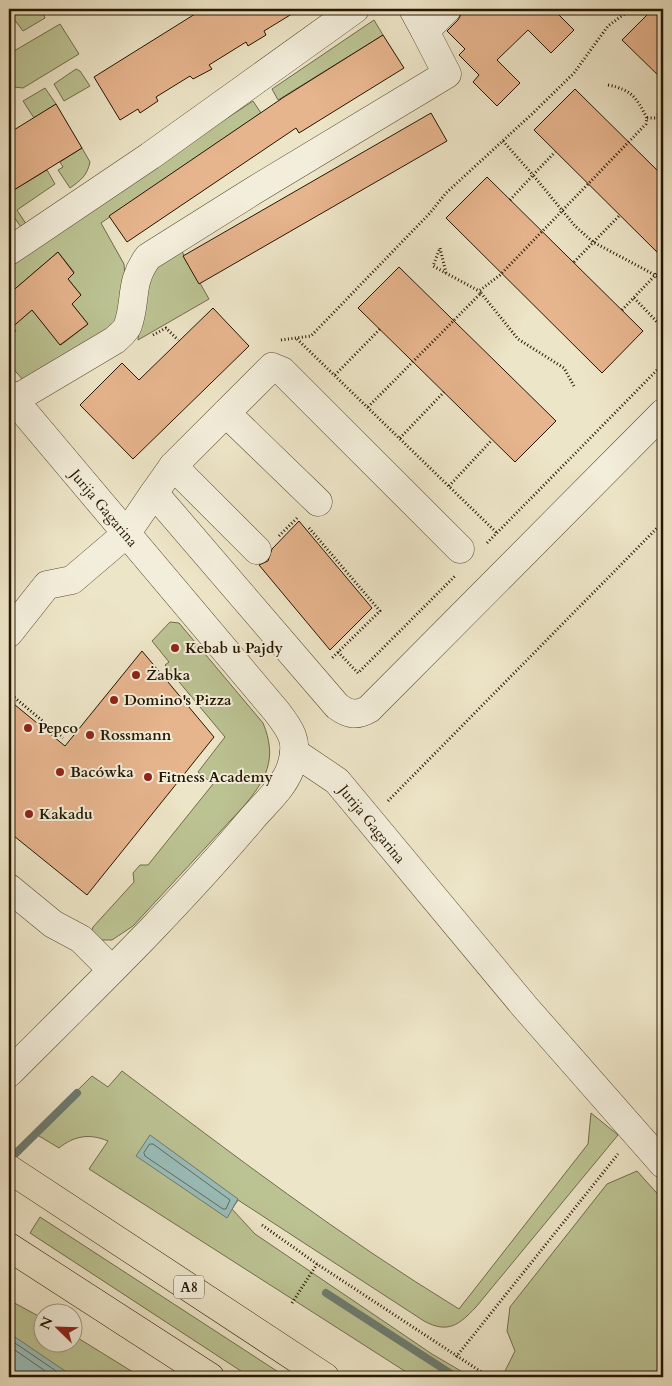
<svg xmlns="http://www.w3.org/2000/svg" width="672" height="1386" font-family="Cardo,serif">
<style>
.green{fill:#bcc393;stroke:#716c4a}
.water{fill:#9abeba;stroke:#6c7b70}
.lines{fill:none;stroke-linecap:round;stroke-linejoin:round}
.shore{stroke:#606a5d;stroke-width:1}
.stream{stroke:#6c7b70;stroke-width:8}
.building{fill:#e6b48d;stroke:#261600}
.minor-casing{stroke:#584a32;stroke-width:29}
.highway-casing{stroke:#261600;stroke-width:29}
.path{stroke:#261600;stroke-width:3;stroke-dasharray:1 2.5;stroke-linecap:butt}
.minor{stroke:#f3eedb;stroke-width:28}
.highway{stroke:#ede5c7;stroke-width:28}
.poi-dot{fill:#8f2418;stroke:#f3eedb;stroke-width:2}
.labels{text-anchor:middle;stroke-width:4;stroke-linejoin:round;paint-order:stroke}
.shield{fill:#f3eedb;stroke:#645742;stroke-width:1}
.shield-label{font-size:14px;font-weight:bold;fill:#261600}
.street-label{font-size:15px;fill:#261600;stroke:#f3eedb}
.poi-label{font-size:15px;font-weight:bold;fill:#261600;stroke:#f3eedb;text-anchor:start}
</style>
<rect width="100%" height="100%" fill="#ede5c7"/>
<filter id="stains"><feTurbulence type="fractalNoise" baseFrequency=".004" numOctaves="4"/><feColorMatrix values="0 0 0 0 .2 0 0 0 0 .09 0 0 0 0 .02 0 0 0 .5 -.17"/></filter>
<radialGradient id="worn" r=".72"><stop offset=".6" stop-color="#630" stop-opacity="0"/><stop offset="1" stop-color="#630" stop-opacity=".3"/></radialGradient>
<g class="green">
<path d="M 21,9 L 42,9 L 45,18 L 23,31 L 11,15 Z"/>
<path d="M 374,20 L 383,35 L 278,100 L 272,89 Z"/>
<path d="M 60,24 L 79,54 L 23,88 L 14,87 L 9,78 L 9,54 Z"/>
<path d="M 76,69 L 80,71 L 90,86 L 64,101 L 54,84 Z"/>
<path d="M 45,88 L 56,104 L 34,118 L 23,101 Z"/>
<path d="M 253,101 L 261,113 L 101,223 L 124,264 L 125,278 L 117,324 L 24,381 L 9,364 L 9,337 L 16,331 L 13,326 L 32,310 L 61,345 L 88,324 L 72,304 L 81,295 L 68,279 L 74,272 L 58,252 L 9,294 L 9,266 L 123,187 Z"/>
<path d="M 82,148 L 90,162 C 87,176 81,180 70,188 L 58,170 L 63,167 L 60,162 Z"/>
<path d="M 47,170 L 55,184 L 17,210 L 28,227 L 21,227 L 9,210 L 9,193 Z"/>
<path d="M 180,248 L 209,299 L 138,340 L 143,296 L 151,270 Z"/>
<path d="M 170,622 L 179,623 L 263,723 C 278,759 266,780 243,807 L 133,926 L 112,940 L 99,940 L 91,933 L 93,927 L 134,882 L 133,873 L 140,865 L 148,865 L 213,784 L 198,772 L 225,737 L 165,665 L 169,662 L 152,641 Z"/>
<path d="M 122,1071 C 232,1154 341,1237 459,1309 L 588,1144 L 591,1113 L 618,1135 L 476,1307 C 459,1325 448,1334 424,1321 L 238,1200 L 232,1209 L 255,1234 L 432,1354 L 471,1377 L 414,1377 L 89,1169 L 108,1141 C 89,1133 74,1136 59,1148 L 34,1133 L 92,1076 L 108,1087 Z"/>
<path d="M 637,1171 L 663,1200 L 663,1377 L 502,1377 L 515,1351 L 507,1331 L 510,1307 L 607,1184 Z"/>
<path d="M 40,1217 L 286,1377 L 250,1377 L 30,1233 Z"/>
<path d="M 9,1300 L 42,1318 L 42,1344 L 72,1344 L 73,1335 L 141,1377 L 9,1377 Z"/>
</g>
<g class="water">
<path d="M 150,1135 L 238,1199 L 227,1218 L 136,1156 Z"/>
<path d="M 9,1333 L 74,1377 L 15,1377 L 9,1374 Z"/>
</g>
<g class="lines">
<g class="shore">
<path d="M 150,1144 L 153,1144 L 230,1200 L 226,1209 L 223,1209 L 145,1156 L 144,1153 Z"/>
<path d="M 9,1339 L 65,1377"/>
<path d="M 9,1346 L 54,1377"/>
</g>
<g class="stream">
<path d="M 9,1160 L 77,1093"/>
<path d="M 326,1293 L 456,1377"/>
</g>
</g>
<g class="building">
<path d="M 203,9 L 300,9 L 264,31 L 266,35 L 248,46 L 246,42 L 209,65 L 212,69 L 193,79 L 190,76 L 156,97 L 158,101 L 140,113 L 138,109 L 120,120 L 94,77 Z"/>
<path d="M 464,9 L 553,9 L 574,30 L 551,53 L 528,30 L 497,60 L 520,83 L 497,106 L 473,82 L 479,75 L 459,55 L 465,49 L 447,31 L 458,20 Z"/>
<path d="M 653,9 L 663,9 L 663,80 L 622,40 Z"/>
<path d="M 383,35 L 404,68 L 299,133 L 296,128 L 127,242 L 109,216 L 284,97 Z"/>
<path d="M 575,89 L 663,176 L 663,258 L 534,130 Z"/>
<path d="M 56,104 L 82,148 L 9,193 L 9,133 Z"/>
<path d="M 431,113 L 447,141 L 199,284 L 183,256 Z"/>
<path d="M 487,177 L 643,331 L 602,373 L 446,218 Z"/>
<path d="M 58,252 L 74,273 L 68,279 L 81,295 L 72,304 L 88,324 L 60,345 L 32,310 L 9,330 L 9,294 Z"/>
<path d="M 399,267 L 556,421 L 515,462 L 358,308 Z"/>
<path d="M 213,308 L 249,346 L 133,459 L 80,405 L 122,363 L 139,380 Z"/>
<path d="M 299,521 L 372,608 L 330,650 L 259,565 L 268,561 L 272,549 Z"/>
<path d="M 142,651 L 214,737 L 87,895 L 9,832 L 9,700 L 65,746 Z"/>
</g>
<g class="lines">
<defs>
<g id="minor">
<path d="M 413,9 L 425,31 L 447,9"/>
<path d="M 9,251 L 150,156 L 355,9"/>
<path d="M 9,394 L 277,712 C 290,729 299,741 292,763 C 287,785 264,804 250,821 C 175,910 91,991 9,1073"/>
<path d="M 14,400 L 115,340 C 119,336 126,331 128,325 C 137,298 129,283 148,257 L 253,191 L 447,74 L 425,31"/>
<path d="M 226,413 L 318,502"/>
<path d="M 173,466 L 257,550"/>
<path d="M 154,493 L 173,466 L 272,367 L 282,371 L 460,549"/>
<path d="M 9,633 L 47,585 L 72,580 L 126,534 L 154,493 L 337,706 C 349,715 357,716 369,709 L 663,413"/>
<path d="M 294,752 L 337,781 L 525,1007 L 663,1164"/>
<path d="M 9,888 L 53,924 L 81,939 L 111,969"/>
</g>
<g id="highway">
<path d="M 9,1169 L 325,1377"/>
<path d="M 9,1247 L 210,1377"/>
</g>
</defs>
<use href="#minor" class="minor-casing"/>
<use href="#highway" class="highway-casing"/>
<g class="path">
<path d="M 608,85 C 632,90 636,97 647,118"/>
<path d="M 658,118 L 663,120"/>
<path d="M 503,141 L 533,175 L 555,152"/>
<path d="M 510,200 L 533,175 L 575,226 L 593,242 L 655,275 L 663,283"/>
<path d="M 574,262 L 620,215"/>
<path d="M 446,273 L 440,248 L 433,266 L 479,291"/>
<path d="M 481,293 L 518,339 L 564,368 L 575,388"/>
<path d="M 634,298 L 663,328"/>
<path d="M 622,310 L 663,267"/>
<path d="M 153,335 L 166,328 L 178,340"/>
<path d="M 297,339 L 497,533"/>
<path d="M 281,340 L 311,336 L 430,213 L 446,193 L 532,114 L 574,73 L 608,26 L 631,9"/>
<path d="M 335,375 L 380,329"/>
<path d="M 368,407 L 481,293 L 479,291 L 500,275 L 646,124 L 647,118 L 658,118 L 658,112 L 663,107"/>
<path d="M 400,438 L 444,392"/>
<path d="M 449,486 L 492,440"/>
<path d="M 309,528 L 380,611 L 331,659"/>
<path d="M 279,536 L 297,518"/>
<path d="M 487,543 L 663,364"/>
<path d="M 338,652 L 358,673 L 456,575"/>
<path d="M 9,693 L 63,738"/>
<path d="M 388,801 L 663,522"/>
<path d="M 262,1225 L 317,1264 L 489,1377"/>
<path d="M 292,1303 L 317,1264"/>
<path d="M 456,1357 L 618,1154"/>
</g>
<use href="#minor" class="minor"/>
<use href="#highway" class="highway"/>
</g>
<g class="poi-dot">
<circle cx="175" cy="648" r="5"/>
<circle cx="136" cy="675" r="5"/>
<circle cx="114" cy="700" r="5"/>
<circle cx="28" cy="728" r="5"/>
<circle cx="90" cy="735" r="5"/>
<circle cx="60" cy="772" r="5"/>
<circle cx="148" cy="777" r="5"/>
<circle cx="29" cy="814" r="5"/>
</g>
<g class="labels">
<rect class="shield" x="174" y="1275.5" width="30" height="23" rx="4"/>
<g class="shield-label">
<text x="189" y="1292">A8</text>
</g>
<g class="street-label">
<text transform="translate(104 508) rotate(50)" y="5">Jurija Gagarina</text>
<text transform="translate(372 824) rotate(51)" y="5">Jurija Gagarina</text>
</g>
<g class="poi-label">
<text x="185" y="653">Kebab u Pajdy</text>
<text x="146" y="680">Żabka</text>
<text x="124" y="705">Domino's Pizza</text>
<text x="38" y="733">Pepco</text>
<text x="100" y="740">Rossmann</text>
<text x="70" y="777">Bacówka</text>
<text x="158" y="782">Fitness Academy</text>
<text x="39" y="819">Kakadu</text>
</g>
</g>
<rect width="672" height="1386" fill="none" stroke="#ede5c7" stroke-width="30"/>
<rect x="10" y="10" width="652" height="1366" fill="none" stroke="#261600" stroke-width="2.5"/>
<rect x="15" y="15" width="642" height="1356" fill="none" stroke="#261600"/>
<g transform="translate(58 1328) rotate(293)"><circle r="24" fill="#f3eedb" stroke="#a19883"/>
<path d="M0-4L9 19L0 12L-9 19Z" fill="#8f2418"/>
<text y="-8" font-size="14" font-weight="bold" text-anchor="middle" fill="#261600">N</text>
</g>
<rect width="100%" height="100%" filter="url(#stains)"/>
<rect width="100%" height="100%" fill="url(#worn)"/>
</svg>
